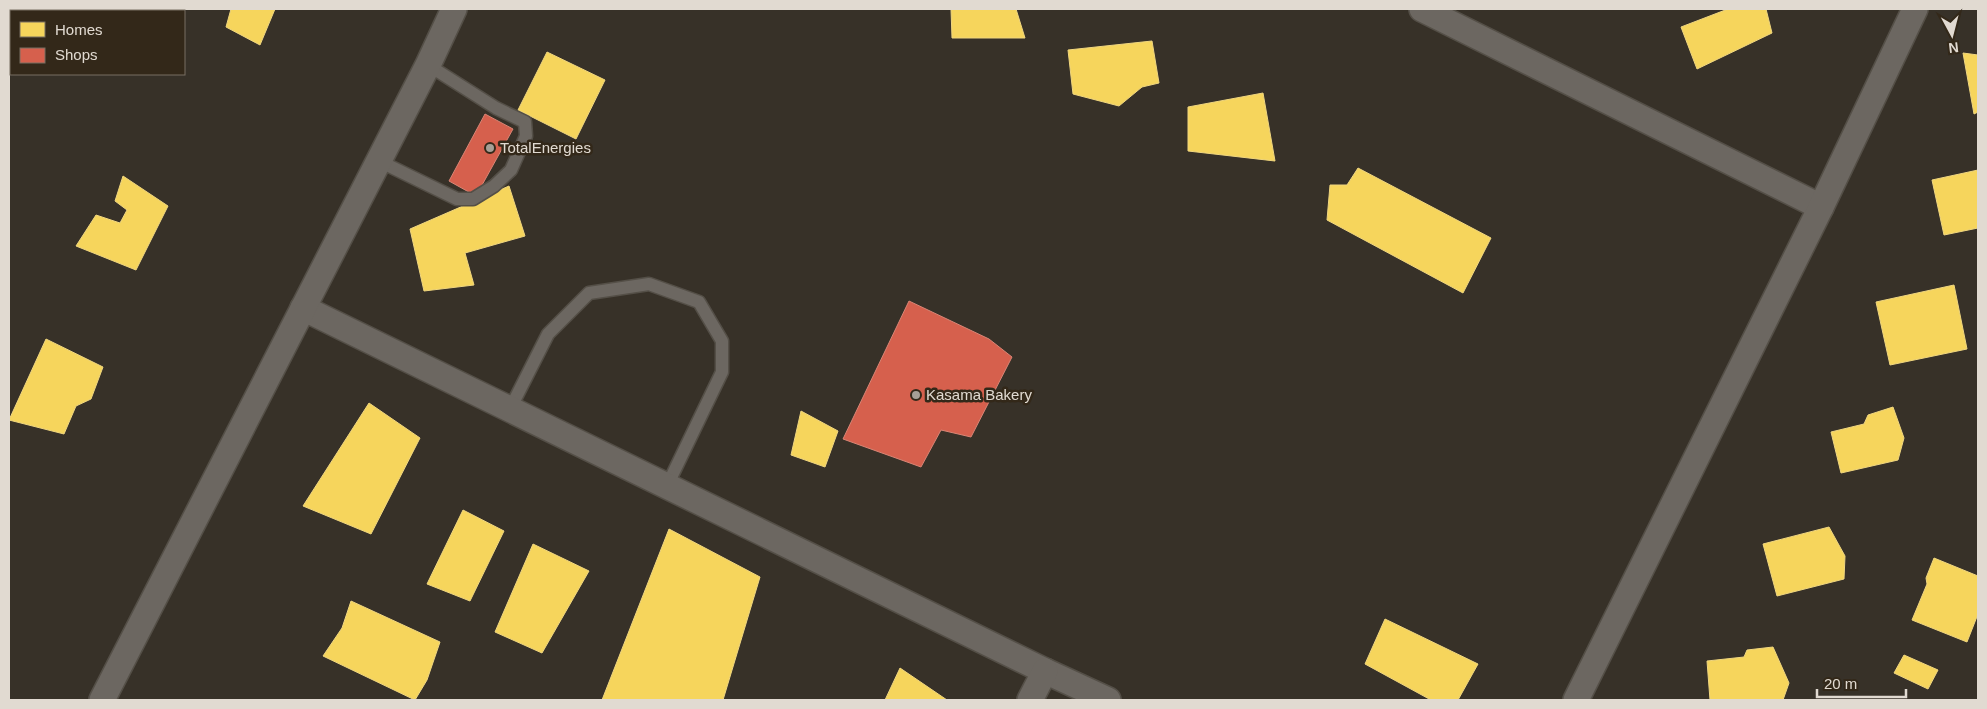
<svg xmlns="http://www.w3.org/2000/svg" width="1987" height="709" font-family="Helvetica,sans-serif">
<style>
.homes{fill:#f6d55c;stroke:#f0d67f}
.shops{fill:#d6604d;stroke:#d98575}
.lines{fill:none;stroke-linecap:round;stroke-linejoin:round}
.service-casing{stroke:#544f47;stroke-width:15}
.minor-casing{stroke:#544f47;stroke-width:28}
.service{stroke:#6c6761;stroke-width:12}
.minor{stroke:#6c6761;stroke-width:25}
.poi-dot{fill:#a69f96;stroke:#332819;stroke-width:2}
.labels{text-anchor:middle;stroke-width:5;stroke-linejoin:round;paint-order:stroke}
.poi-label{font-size:15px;fill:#e1dad1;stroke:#332819;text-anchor:start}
</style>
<rect width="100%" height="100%" fill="#373128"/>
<g class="homes">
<path d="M 231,9 L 275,9 L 260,45 L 226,27 Z"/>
<path d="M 951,9 L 1019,9 L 1016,9 L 1025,38 L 952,38 Z"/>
<path d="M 1728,9 L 1766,9 L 1772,33 L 1697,69 L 1681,27 Z"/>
<path d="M 1152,41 L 1159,83 L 1142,87 L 1119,106 L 1073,94 L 1068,50 Z"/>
<path d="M 547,52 L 605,80 L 576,139 L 518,110 Z"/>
<path d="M 1963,53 L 1978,55 L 1978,112 L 1974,114 Z"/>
<path d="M 1263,93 L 1275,161 L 1188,151 L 1188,107 Z"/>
<path d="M 1358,168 L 1491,238 L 1463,293 L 1327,220 L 1330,185 L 1347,185 Z"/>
<path d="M 1978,170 L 1978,228 L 1944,235 L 1932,180 Z"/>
<path d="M 123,176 L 168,206 L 136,270 L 76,246 L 96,215 L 120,223 L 127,210 L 115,201 Z"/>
<path d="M 509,186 L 525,236 L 465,253 L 474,285 L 424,291 L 410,229 Z"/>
<path d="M 1954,285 L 1967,349 L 1890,365 L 1876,302 Z"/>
<path d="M 46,339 L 103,367 L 91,399 L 76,406 L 64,434 L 9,420 Z"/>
<path d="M 369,403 L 420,438 L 371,534 L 303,506 Z"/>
<path d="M 1893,407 L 1904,438 L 1898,460 L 1841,473 L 1831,432 L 1864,424 L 1868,415 Z"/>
<path d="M 801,411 L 838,431 L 825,467 L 791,455 Z"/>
<path d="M 463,510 L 504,531 L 470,601 L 427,584 Z"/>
<path d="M 1829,527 L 1845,556 L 1844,579 L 1777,596 L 1763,544 Z"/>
<path d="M 669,529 L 760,577 L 723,700 L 602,700 Z"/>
<path d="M 533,544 L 589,571 L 542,653 L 495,632 Z"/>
<path d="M 1934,558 L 1978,576 L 1978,614 L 1967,642 L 1912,620 L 1927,584 L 1926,578 Z"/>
<path d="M 351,601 L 440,642 L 427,680 L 415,700 L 323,656 L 342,628 Z"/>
<path d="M 1385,619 L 1478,664 L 1458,700 L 1431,700 L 1365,664 Z"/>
<path d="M 1773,647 L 1789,683 L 1783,700 L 1710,700 L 1707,661 L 1744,657 L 1747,650 Z"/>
<path d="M 1904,655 L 1938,670 L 1928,689 L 1894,673 Z"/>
<path d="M 900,668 L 947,700 L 885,700 Z"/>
</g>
<g class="shops">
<path d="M 485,114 L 513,129 L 476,196 L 449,181 Z"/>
<path d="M 909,301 L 989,339 L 1012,357 L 971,437 L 941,430 L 921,467 L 843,439 Z"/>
</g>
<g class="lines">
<defs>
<g id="service">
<path d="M 379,161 L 457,199 L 473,199 L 494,186 L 511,170 L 526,136 L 525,122 L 496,108 L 428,65"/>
<path d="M 510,409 L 548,334 L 589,293 L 649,284 L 699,302 L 722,341 L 722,372 L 667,486"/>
</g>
<g id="minor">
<path d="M 1422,9 L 1821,207"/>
<path d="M 303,308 L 1045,671 L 1108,700"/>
<path d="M 102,700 L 428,65 L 454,9"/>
<path d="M 1030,700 L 1045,671"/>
<path d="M 1576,700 L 1821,207 L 1915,9"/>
</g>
</defs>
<use href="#service" class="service-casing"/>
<use href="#minor" class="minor-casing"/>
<use href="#service" class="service"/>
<use href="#minor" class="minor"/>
</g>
<g class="poi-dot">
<circle cx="490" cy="148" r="5"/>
<circle cx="916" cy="395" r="5"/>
</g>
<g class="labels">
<g class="poi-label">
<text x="500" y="153">TotalEnergies</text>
<text x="926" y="400">Kasama Bakery</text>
</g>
</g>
<rect width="1987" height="709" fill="none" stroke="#e1dad1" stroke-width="20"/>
<rect x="10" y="10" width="175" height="65" fill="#332819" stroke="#796f63"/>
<rect x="20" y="22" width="25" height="15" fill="#f6d55c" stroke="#796f63"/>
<text x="55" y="35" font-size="15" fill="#e1dad1">Homes</text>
<rect x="20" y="48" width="25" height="15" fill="#d6604d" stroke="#796f63"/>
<text x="55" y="60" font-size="15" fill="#e1dad1">Shops</text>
<g transform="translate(1952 35) rotate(173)" stroke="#332819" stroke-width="4" paint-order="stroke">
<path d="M0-4L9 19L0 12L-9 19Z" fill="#e1dad1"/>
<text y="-8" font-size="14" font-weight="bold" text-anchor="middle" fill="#e1dad1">N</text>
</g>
<path d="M1817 689v8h89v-8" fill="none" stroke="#e1dad1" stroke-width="2.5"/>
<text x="1824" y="689" font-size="15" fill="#e1dad1" stroke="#332819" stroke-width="4" paint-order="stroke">20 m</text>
</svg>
